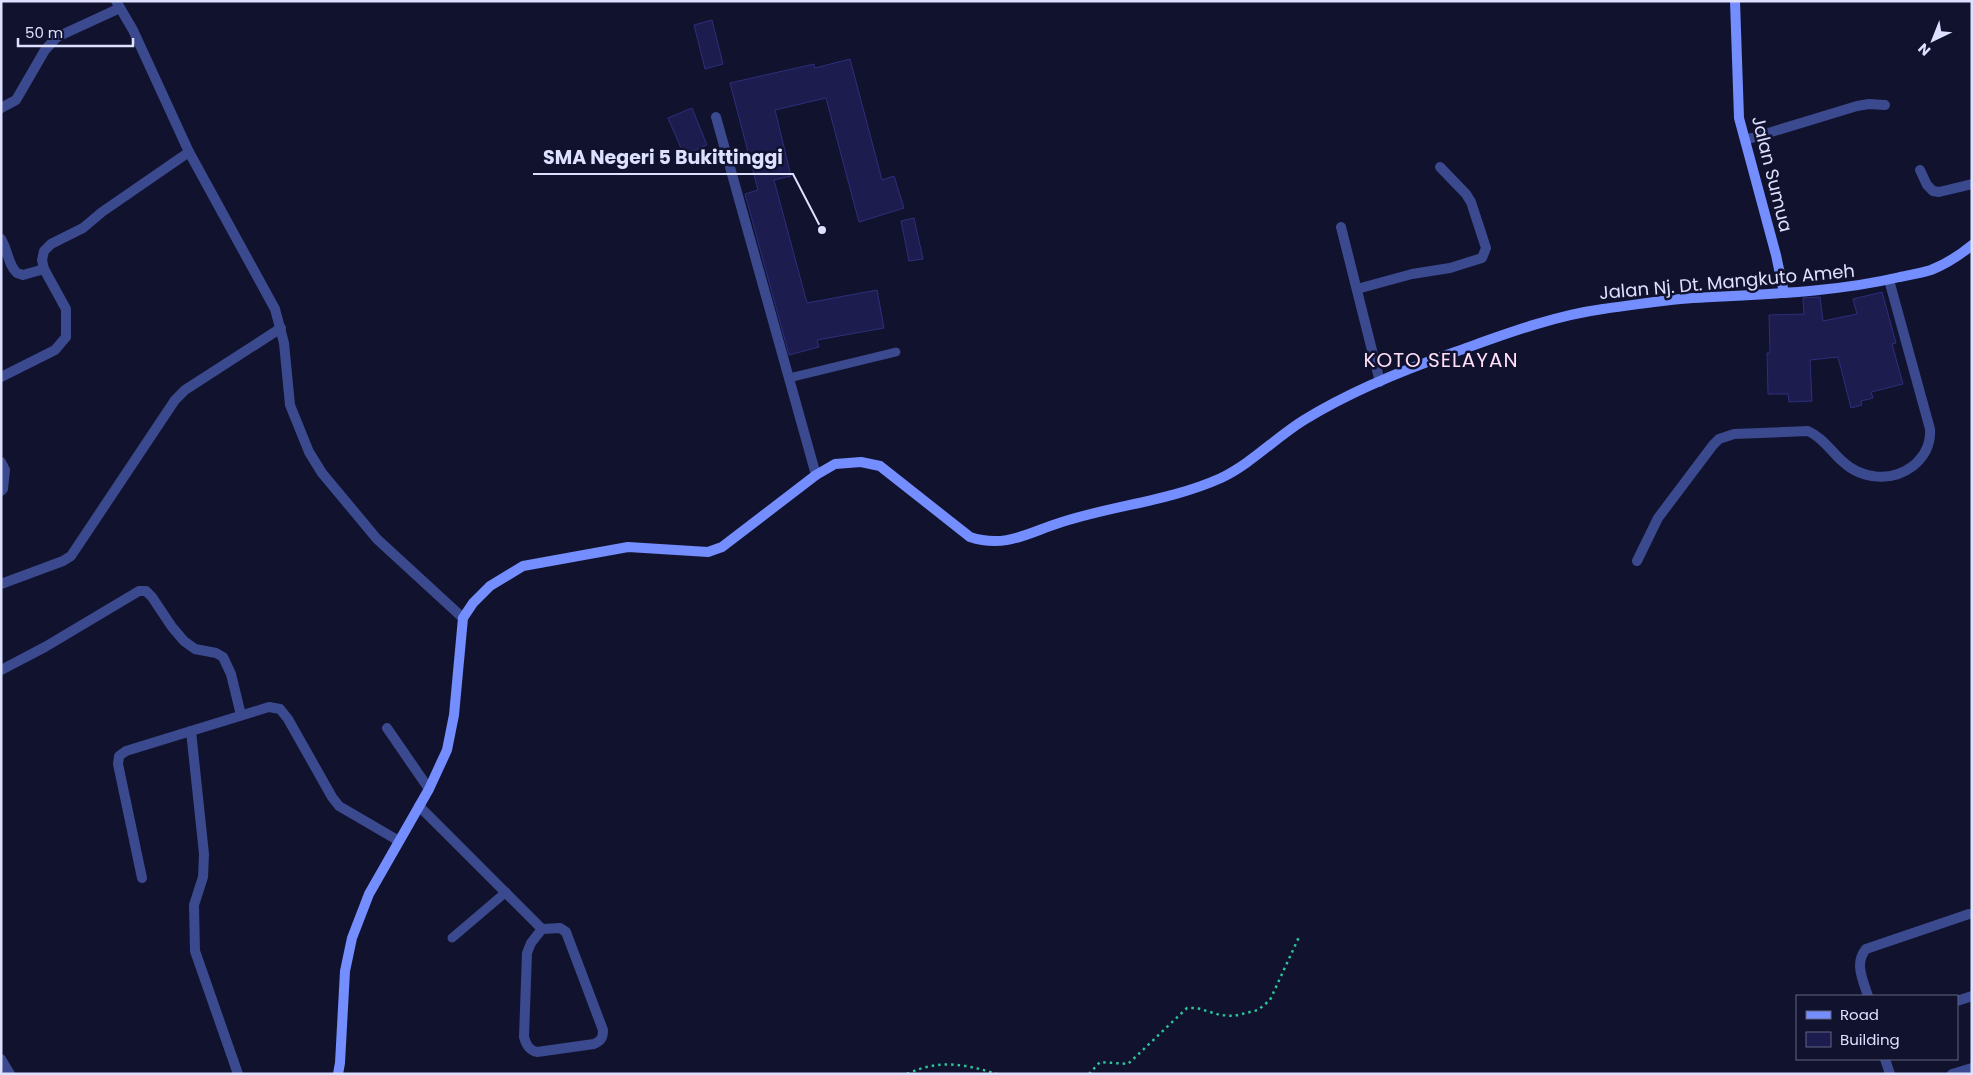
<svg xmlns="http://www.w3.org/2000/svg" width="1973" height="1075" font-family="Poppins,sans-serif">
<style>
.building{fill:#1c1c4f;stroke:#2e2e7c}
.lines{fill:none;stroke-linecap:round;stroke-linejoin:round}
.path{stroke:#2dc39b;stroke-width:2.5;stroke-dasharray:2.5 4;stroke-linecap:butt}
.lane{stroke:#3b498e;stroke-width:9}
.street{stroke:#3b498e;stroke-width:10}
.secondary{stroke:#748dff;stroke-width:10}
.labels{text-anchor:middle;stroke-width:5;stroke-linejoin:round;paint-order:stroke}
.street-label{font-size:18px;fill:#dde0ff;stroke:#11122d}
.quarter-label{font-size:20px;letter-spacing:1px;fill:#ffdffa;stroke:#11122d}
.leader{fill:none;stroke:#dde0ff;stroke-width:2}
.callout-dot{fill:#dde0ff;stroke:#11122d;stroke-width:2}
.callout-label{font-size:19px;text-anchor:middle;font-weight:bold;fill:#dde0ff;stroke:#11122d;stroke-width:5;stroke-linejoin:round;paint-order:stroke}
</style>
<rect width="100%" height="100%" fill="#11122d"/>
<g class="building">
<path d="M 712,20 L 723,64 L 705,69 L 694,25 Z"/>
<path d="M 850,59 L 882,180 L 894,176 L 904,208 L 859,222 L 826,98 L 775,110 L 791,176 L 774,180 L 807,303 L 877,290 L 884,328 L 817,340 L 819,347 L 789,355 L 745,194 L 758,190 L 730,83 L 814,64 L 815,68 Z"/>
<path d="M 692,108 L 707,145 L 684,155 L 668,118 Z"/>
<path d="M 914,218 L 923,259 L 909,261 L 901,221 Z"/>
<path d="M 1882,292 L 1896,343 L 1892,344 L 1903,384 L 1871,392 L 1873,398 L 1861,401 L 1862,405 L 1851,408 L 1838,357 L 1810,360 L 1812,401 L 1789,402 L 1788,394 L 1768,394 L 1767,353 L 1770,353 L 1769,315 L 1804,314 L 1803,298 L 1820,297 L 1823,321 L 1857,314 L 1853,299 Z"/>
</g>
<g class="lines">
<g class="path">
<path d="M 907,1074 C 939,1059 965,1064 997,1074"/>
<path d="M 1089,1074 L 1100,1062 L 1128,1064 L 1187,1008 L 1197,1008 L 1220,1015 L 1234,1016 L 1258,1010 L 1270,1000 L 1299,937"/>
</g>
<g class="lane">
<path d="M 789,378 L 896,352"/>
<path d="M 452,938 L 506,892"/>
</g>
<g class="street">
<path d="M 116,1 L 133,30 L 189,152 L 275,309 L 284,343 L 290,405 L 309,452 L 322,473 L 377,539 L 463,618"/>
<path d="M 1,108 L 16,100 L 45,50 L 57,37 L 120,8"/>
<path d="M 716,117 L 816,475"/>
<path d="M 1745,140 L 1857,106 L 1869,104 L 1885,105"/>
<path d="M 1920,170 L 1927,185 L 1933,191 L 1939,192 L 1972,184"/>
<path d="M 1341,227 L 1380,382"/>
<path d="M 1,239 C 8,250 8,265 17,273 L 23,275 L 44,269"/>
<path d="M 1357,289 L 1412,274 L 1450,268 L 1482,258 L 1486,248 L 1471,202 L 1466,194 L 1440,167"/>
<path d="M 1,377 L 55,350 L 66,337 L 66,309 L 44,269 L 42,260 L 44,251 L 51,244 L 83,228 L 102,212 L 189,152"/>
<path d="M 1,462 L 5,470 L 3,489 L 1,491"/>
<path d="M 1637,561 L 1658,518 L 1713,445 L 1719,439 L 1734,434 L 1808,431 C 1822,437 1831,451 1842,461 C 1862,480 1892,482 1913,466 C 1925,456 1931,444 1930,429 L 1889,280"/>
<path d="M 1,584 L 63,561 L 71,556 L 175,400 L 185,390 L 281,328"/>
<path d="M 1,670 L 45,647 L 139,591 L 146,591 L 152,597 L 172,627 L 184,641 L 195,649 L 216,653 L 223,657 L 231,674 L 241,715"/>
<path d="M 387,728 L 429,789"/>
<path d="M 191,731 L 204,854 L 203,877 L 194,905 L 195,951 L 238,1074"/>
<path d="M 419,806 L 542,929 L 560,928 L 566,932 L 603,1030 C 603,1038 601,1041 594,1044 L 537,1052 C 529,1050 526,1045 524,1037 L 527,953 L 531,943 L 542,929"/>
<path d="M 142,878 L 118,764 L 119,756 L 126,751 L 269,707 L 280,709 L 288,719 L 332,797 L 339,806 L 399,841"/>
<path d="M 1868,996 C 1863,980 1854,963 1866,949 L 1969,914"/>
<path d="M 1957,1001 L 1972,996"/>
<path d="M 1,1059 L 10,1074"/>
<path d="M 1885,1059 L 1890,1074"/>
<path d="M 1952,1074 L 1972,1068"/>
</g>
<g class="secondary">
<path d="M 1735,1 L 1739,118 L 1776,255 L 1784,293"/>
<path d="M 338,1074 L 340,1063 L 345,971 L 352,938 L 369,894 L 429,789 L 447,750 L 454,715 L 463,618 L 473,603 L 490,586 L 523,566 L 628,547 L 708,552 L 722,547 L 816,475 L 835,464 L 861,462 L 880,466 L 970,537 C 1006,549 1029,532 1062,522 C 1115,505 1170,501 1221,478 C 1252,463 1275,438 1304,420 C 1351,391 1403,370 1455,352 C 1503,335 1552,316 1603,309 C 1633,305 1663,300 1693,298 C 1762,294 1832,293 1900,277 C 1910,275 1921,273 1931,270 C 1946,264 1960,255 1972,245"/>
</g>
</g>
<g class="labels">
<g class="street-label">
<text transform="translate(1772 174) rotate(76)" y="6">Jalan Sumua</text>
<text transform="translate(1727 282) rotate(-5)" y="6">Jalan Nj. Dt. Mangkuto Ameh</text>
</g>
<g class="quarter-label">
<text x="1441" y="367">KOTO SELAYAN</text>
</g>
</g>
<path class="leader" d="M822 230L793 174H533"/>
<circle class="callout-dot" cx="822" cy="230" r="5"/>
<g class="callout-label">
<text x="663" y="164">SMA Negeri 5 Bukittinggi</text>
</g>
<rect width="1973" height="1075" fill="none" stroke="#dde0ff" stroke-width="5"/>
<rect x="1796" y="995" width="162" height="65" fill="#11122d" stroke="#636481"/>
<rect x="1806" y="1011" width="25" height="8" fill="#748dff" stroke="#636481"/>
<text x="1840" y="1020" font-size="15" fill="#dde0ff">Road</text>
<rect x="1806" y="1032" width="25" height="15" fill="#1c1c4f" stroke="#636481"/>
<text x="1840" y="1045" font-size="15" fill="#dde0ff">Building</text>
<g transform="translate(1933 40) rotate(223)" stroke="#11122d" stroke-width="4" paint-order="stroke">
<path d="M0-4L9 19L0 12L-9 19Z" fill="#dde0ff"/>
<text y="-8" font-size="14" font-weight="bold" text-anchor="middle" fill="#dde0ff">N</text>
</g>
<path d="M18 38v8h115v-8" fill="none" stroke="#dde0ff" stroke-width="2.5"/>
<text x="25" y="38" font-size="15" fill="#dde0ff" stroke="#11122d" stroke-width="4" paint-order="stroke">50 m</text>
</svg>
